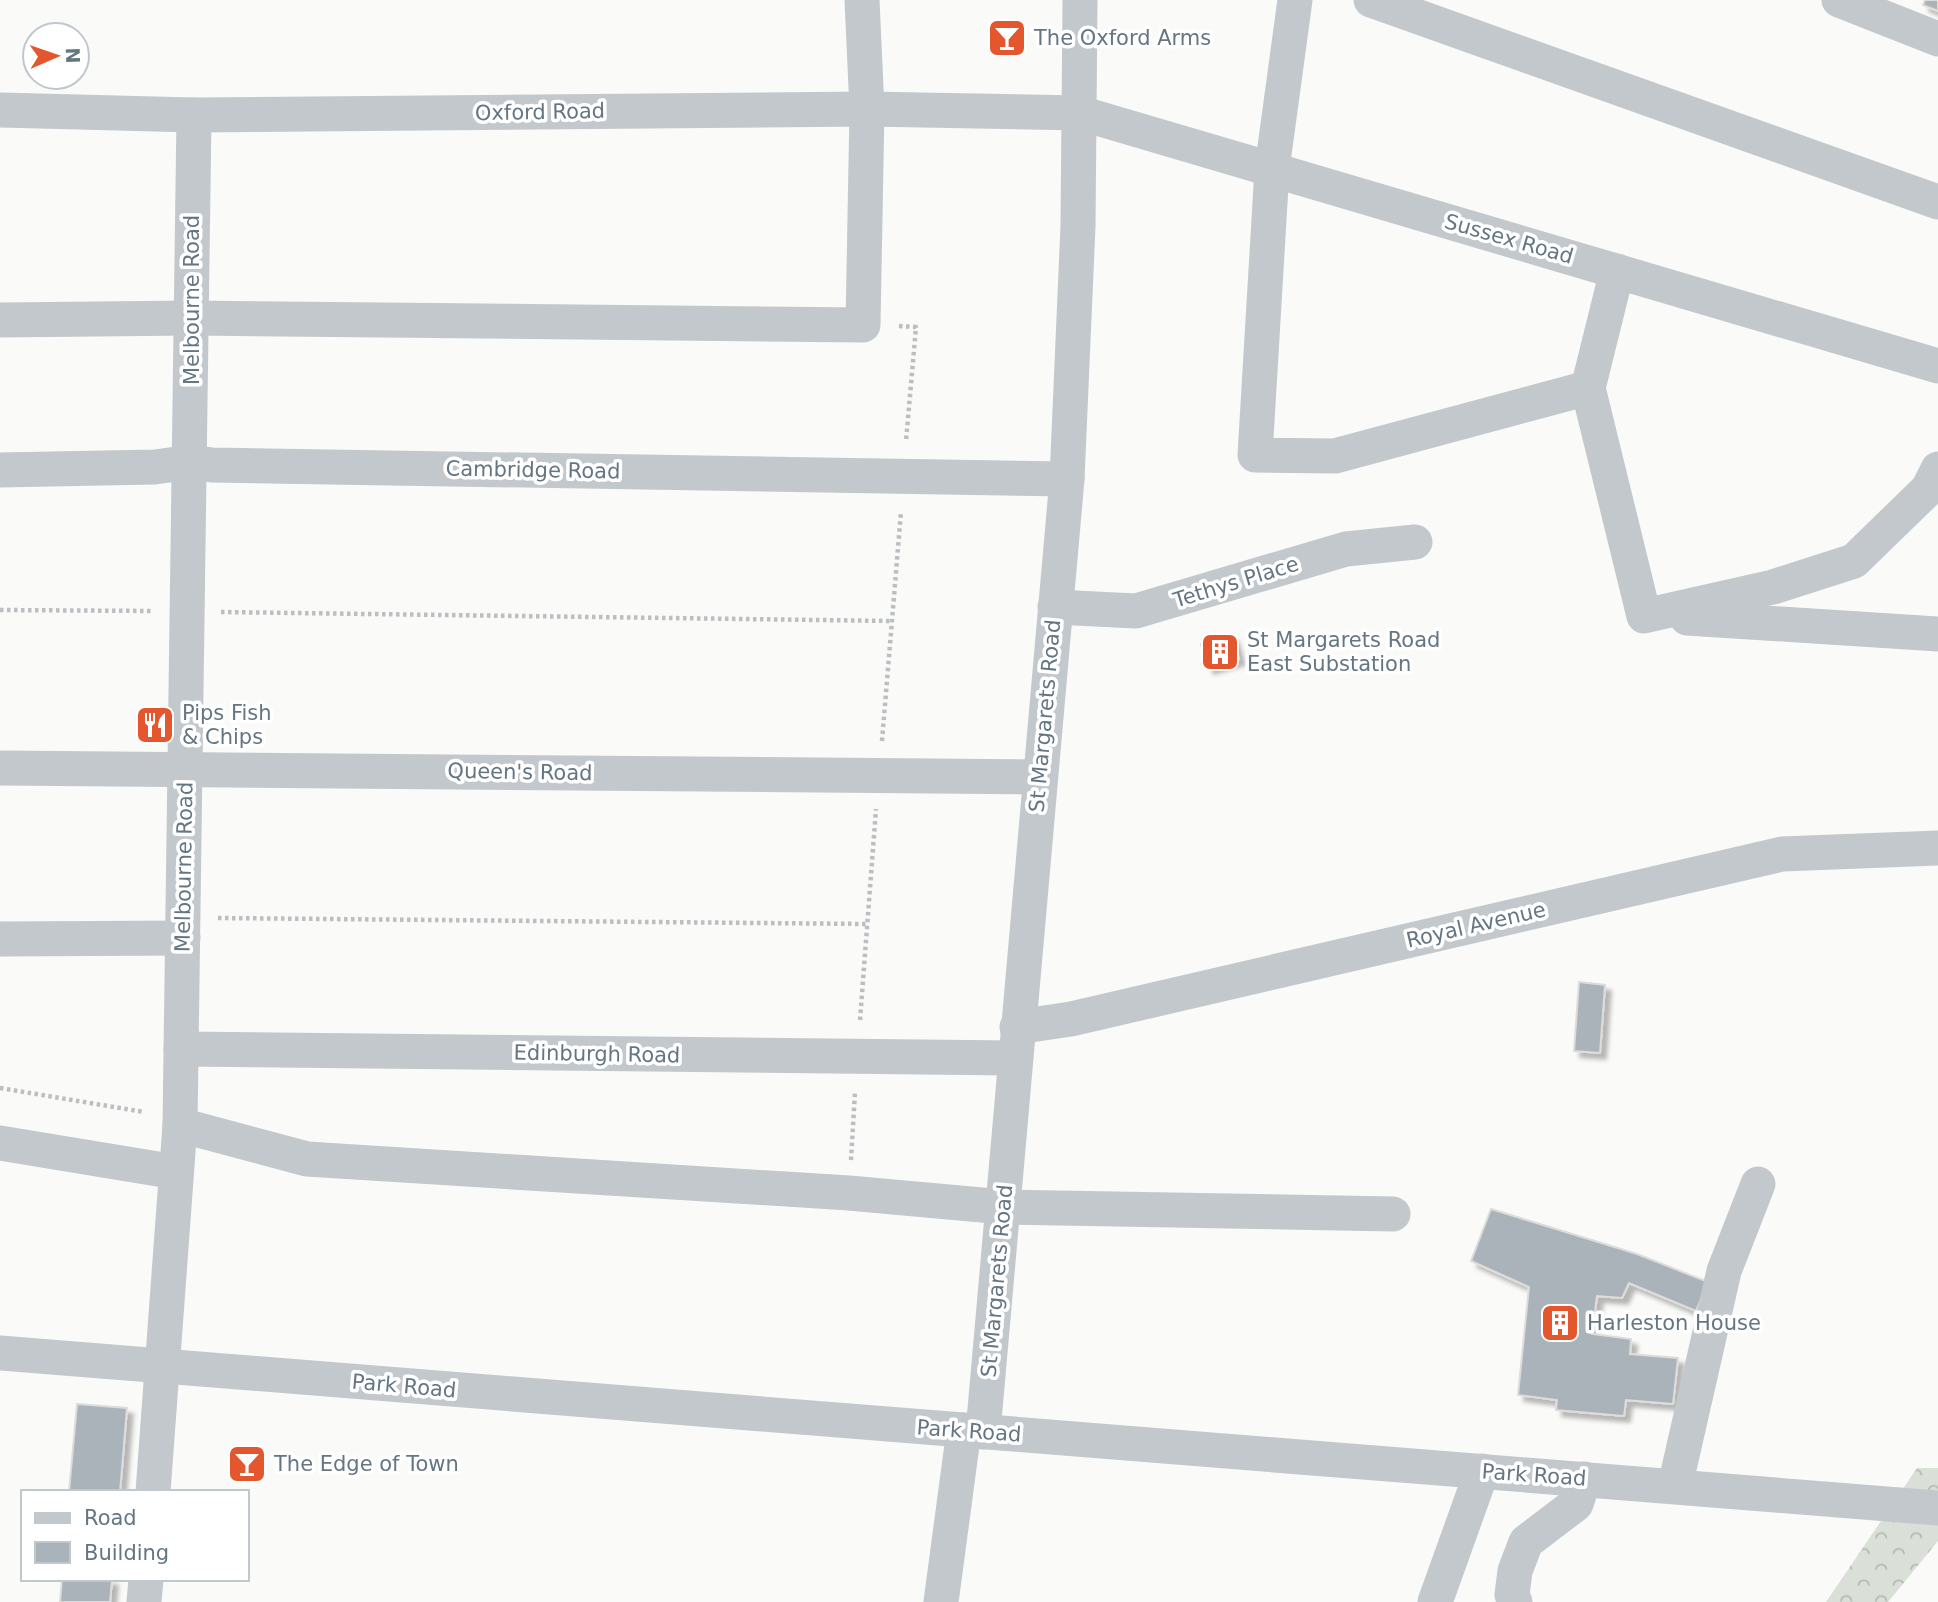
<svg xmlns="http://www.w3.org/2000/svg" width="1938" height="1602" font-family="'DejaVu Sans',sans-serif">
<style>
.forest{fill:url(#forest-crowns)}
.building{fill:#aab3b9;stroke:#dcdcda;stroke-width:2;filter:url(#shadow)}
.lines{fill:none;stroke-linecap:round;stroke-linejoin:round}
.path{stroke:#bbbfc2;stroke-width:4.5;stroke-dasharray:3.5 3.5;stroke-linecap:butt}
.minor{stroke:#c3c8cc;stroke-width:35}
.labels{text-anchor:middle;stroke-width:7;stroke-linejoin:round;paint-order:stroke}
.poi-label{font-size:21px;fill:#657683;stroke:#fff;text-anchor:start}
.street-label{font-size:21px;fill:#657683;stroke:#fff}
</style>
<defs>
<pattern id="forest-crowns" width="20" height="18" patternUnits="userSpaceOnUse" patternTransform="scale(1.75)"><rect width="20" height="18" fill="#dadfd7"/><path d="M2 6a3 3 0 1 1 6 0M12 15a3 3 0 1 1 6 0" fill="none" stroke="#b4b9b4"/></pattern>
<filter id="shadow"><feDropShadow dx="6" dy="6" stdDeviation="2" flood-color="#0004"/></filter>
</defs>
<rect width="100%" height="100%" fill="#fafaf8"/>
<path class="forest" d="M 1917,1468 L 1938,1468 L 1938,1541 L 1888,1602 L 1826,1602 Z"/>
<g class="building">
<path d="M 1925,0 L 1938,0 L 1938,11 L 1923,5 Z"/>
<path d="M 1232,635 L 1239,659 L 1208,668 L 1201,644 Z"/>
<path d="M 1579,982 L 1605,985 L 1600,1053 L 1574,1051 Z"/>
<path d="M 1491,1209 L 1637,1254 L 1708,1282 L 1696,1311 L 1629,1283 L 1622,1298 L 1597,1296 L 1592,1334 L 1631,1339 L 1630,1354 L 1678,1358 L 1673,1404 L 1626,1400 L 1624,1416 L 1556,1410 L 1557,1400 L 1518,1395 L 1529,1287 L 1471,1261 Z"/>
<path d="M 77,1404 L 127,1408 L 120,1492 L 69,1492 Z"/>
<path d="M 62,1579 L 112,1579 L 110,1602 L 60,1602 Z"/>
</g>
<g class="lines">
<g class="path">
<path d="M 899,326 L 916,327 L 906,441"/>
<path d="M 0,610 L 153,611"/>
<path d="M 221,612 L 892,621"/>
<path d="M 882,741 L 901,512"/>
<path d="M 218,918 L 868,924"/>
<path d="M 860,1020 L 876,809"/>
<path d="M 0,1088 L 144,1112"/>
<path d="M 851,1160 L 855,1092"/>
</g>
<g class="minor">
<path d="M 1295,0 L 1272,169 L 1255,455 L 1335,456 L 1588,388 L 1644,616 L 1773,587 L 1854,561 L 1928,489 L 1938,469"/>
<path d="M 1371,0 L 1938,202"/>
<path d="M 1839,0 L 1938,39"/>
<path d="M 0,110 L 194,115 L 867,109 L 1080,113 L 1938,366"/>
<path d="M 0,320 L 192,318 L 863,325 L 867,109 L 862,0"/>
<path d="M 1588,388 L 1617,271"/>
<path d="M 0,470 L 155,467 L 191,462 L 212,465 L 1067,479"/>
<path d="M 1055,607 L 1136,611 L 1346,549 L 1415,542"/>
<path d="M 1687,618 L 1938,634"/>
<path d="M 0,768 L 1039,777"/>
<path d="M 0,939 L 183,938"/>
<path d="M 1017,1027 L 1071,1019 L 1782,854 L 1938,848"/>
<path d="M 181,1049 L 1014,1058"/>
<path d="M 180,1125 L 307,1159 L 849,1193 L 1004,1207 L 1393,1214"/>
<path d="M 0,1143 L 176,1172"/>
<path d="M 0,1353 L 1938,1508"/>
<path d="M 983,1432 L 1067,479 L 1078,226 L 1080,0"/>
<path d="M 1675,1486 L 1724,1271 L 1758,1184"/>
<path d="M 153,1492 L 180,1125 L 194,115"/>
<path d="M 144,1602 L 146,1579"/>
<path d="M 941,1602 L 964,1430"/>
<path d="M 1435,1602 L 1482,1471"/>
<path d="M 1515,1602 L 1512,1595 L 1515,1571 L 1526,1542 L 1576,1504 L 1584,1479"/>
</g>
</g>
<defs>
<symbol id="bar-square" viewBox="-11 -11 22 22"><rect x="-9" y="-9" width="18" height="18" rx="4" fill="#e4572e" stroke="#fff"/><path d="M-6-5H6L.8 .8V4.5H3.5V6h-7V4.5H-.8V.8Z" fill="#fff"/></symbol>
<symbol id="building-square" viewBox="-11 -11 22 22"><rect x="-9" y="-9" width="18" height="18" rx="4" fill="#e4572e" stroke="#fff"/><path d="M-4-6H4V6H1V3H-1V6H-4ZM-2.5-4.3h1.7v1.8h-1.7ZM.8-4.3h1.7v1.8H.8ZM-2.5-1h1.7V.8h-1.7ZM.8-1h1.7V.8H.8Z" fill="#fff"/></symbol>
<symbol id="restaurant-square" viewBox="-11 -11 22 22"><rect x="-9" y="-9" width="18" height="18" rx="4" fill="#e4572e" stroke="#fff"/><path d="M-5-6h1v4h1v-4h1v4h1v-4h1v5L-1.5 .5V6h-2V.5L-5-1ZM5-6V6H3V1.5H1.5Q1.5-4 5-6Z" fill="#fff"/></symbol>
</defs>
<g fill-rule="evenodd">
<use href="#bar-square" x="985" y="16" width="44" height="44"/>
<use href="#building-square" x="1198" y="630" width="44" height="44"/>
<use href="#restaurant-square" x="133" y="703" width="44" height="44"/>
<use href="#building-square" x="1538" y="1301" width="44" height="44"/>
<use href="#bar-square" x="225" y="1442" width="44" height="44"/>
</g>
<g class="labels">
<g class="poi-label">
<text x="1034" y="45">The Oxford Arms</text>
<text x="1247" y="647">St Margarets Road<tspan x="1247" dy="24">East Substation</tspan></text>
<text x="182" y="720">Pips Fish<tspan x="182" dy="24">&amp; Chips</tspan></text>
<text x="1587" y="1330">Harleston House</text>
<text x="274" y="1471">The Edge of Town</text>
</g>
<g class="street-label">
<text transform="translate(540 112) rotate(-1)" y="7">Oxford Road</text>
<text transform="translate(1509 239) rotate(16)" y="7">Sussex Road</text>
<text transform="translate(192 300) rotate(-90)" y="7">Melbourne Road</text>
<text transform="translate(533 470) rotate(1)" y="7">Cambridge Road</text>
<text transform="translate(1236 582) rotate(-17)" y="7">Tethys Place</text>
<text transform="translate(1045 716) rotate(-85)" y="7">St Margarets Road</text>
<text transform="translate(520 772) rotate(1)" y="7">Queen's Road</text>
<text transform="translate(184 867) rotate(-89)" y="7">Melbourne Road</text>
<text transform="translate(1476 925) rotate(-13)" y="7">Royal Avenue</text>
<text transform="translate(597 1054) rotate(1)" y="7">Edinburgh Road</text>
<text transform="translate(997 1281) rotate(-85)" y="7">St Margarets Road</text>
<text transform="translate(404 1386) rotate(5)" y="7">Park Road</text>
<text transform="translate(969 1431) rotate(4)" y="7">Park Road</text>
<text transform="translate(1534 1475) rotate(4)" y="7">Park Road</text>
</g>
</g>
<rect x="21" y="1490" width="228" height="91" fill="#ffffff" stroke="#c1c8cd" stroke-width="2"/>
<rect x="35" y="1513" width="35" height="10" fill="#c3c8cc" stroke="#c1c8cd" stroke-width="2"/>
<text x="84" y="1525" font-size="21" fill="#657683">Road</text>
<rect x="35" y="1542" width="35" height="21" fill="#aab3b9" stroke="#c1c8cd" stroke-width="2"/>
<text x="84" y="1560" font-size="21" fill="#657683">Building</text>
<g transform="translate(56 56) rotate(88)"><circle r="33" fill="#ffffff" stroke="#c1c8cd" stroke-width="2"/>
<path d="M0-5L12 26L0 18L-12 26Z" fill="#e4572e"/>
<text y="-10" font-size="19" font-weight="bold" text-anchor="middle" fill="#657683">N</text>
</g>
</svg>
